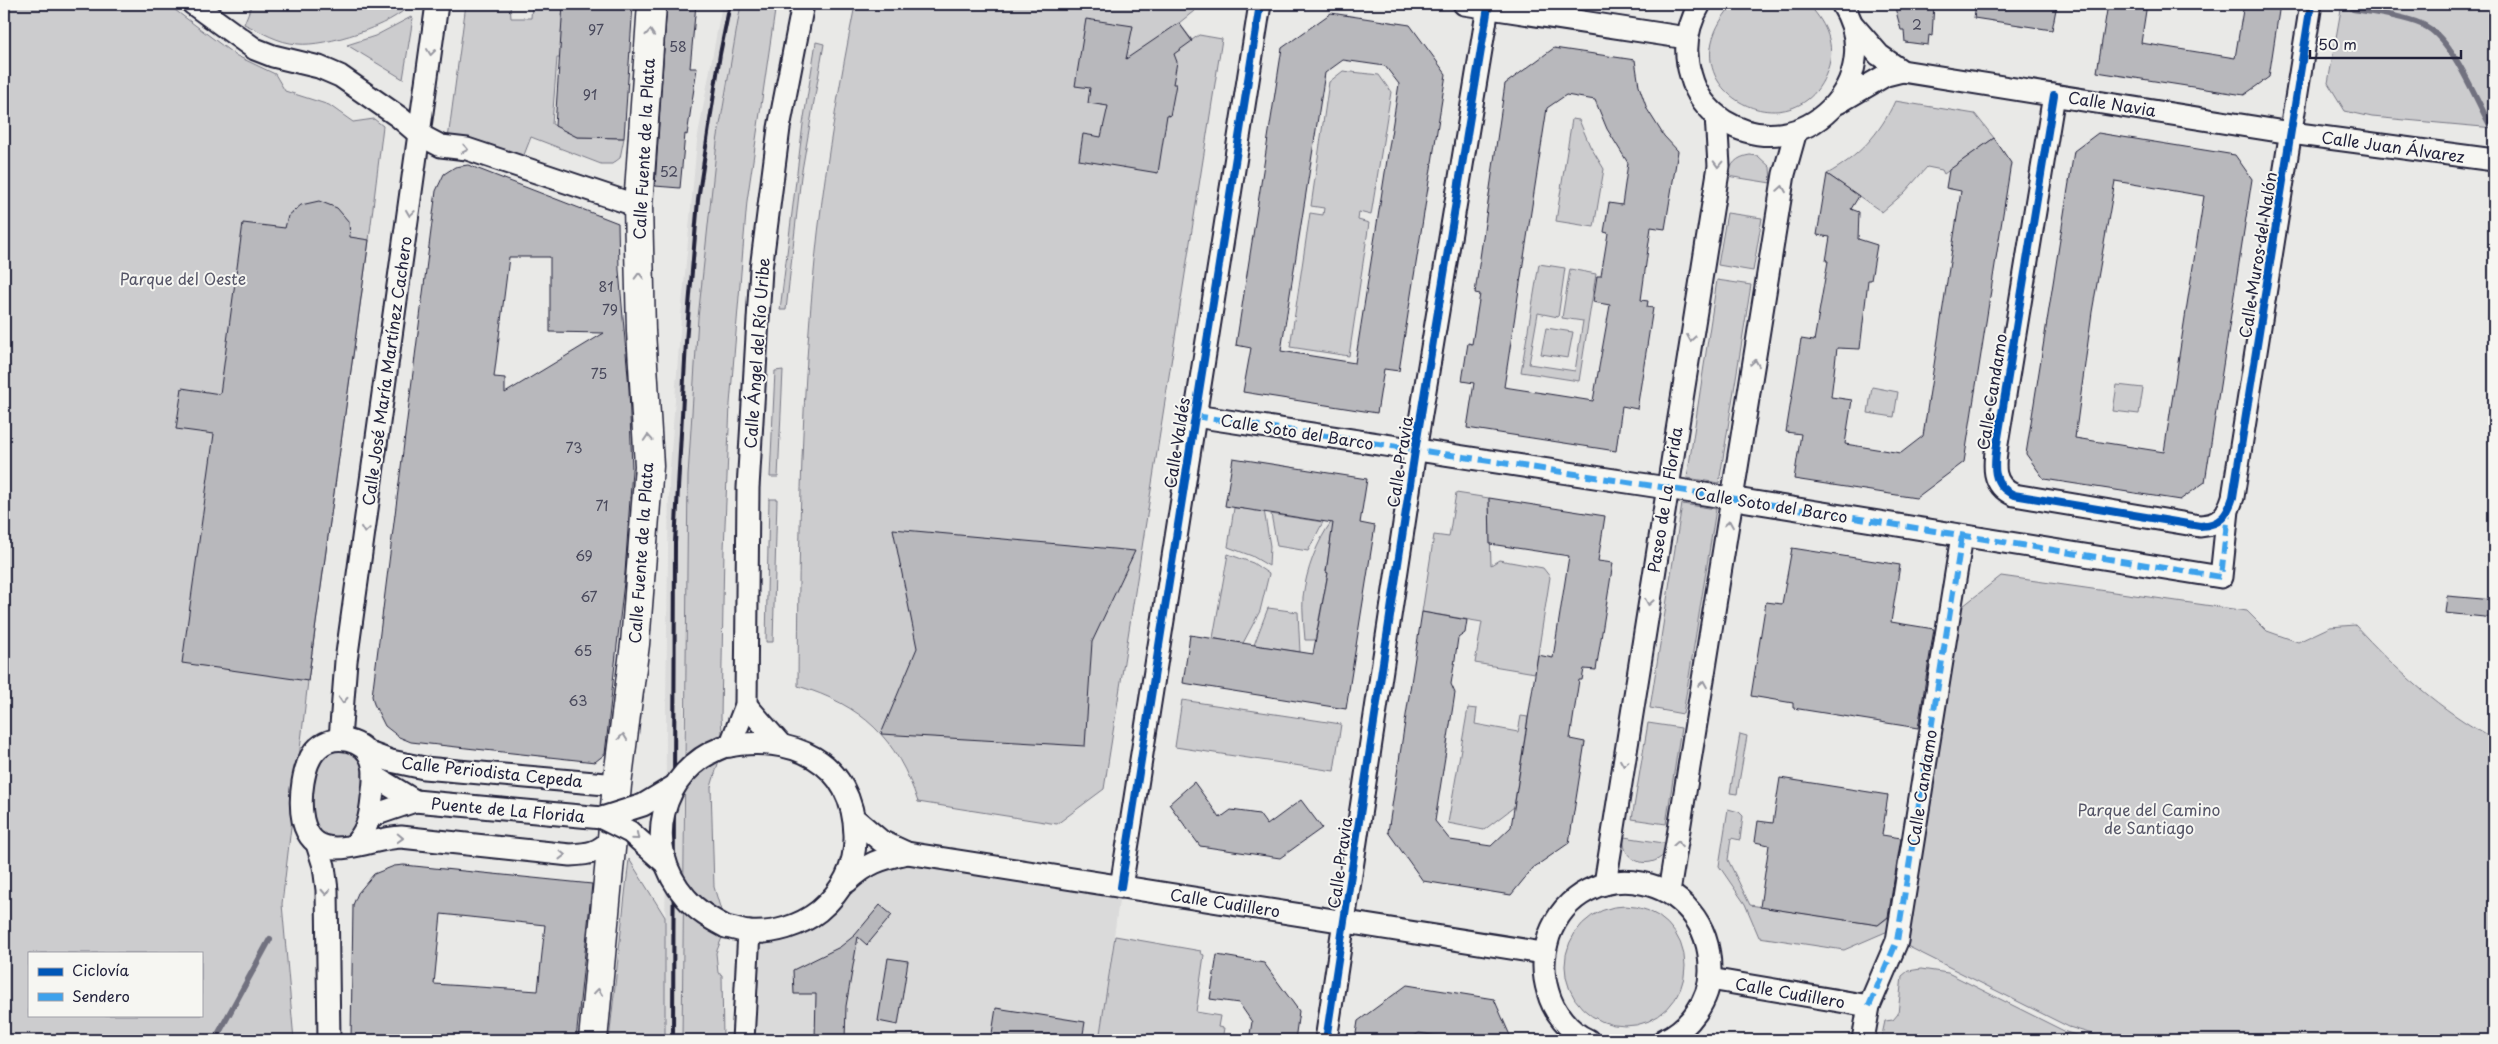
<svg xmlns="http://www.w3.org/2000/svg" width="2498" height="1044" font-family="'Playpen Sans',sans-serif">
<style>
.built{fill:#dadada}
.green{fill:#ccccce;stroke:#777784;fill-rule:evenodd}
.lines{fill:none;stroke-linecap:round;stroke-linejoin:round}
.stream{stroke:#71717f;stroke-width:6}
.building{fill:#b8b8bc;stroke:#22223b;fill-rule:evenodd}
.street-casing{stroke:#22223b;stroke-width:25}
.secondary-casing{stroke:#22223b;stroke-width:31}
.street{stroke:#f6f6f2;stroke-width:21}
.secondary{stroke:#f6f6f2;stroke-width:28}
.rail{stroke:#22223b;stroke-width:4}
.street-bridge-casing{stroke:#22223b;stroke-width:25;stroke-linecap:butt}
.street-bridge{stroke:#f6f6f2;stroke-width:21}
.quiet{stroke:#3ea2ec;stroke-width:6;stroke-dasharray:12 6;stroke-linecap:butt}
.cycleway-casing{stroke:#f6f6f2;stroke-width:11}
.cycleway{stroke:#0057b8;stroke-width:8}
.oneway{stroke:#9797a0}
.labels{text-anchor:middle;stroke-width:4;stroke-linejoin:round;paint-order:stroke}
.number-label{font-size:14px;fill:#48485b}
.street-label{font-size:16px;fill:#22223b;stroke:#f6f6f2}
.park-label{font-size:16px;fill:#555567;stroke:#f6f6f2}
</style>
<rect width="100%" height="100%" fill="#e9e9e7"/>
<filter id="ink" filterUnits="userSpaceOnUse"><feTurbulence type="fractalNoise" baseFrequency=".02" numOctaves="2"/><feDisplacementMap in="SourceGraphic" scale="10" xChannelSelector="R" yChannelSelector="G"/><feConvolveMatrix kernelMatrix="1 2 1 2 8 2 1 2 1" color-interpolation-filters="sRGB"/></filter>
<g filter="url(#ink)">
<g class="built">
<path d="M 722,4 L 741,4 L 717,142 L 684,705 L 682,1040 L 665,1040 L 666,709 L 669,480 L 681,318 L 697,141 Z"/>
<path d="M 881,859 L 1121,887 L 1099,1040 L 743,1040 L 749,932 L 787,929 Z"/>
</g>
<g class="green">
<path d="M 4,4 L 167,4 L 235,55 L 275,74 L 285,91 L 329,105 L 353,122 L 374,119 L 383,126 L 369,240 L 308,681 L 282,904 L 294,1040 L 4,1040 ZM 29,953 L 201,953 L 201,1015 L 29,1015 Z"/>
<path d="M 252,4 L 410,4 C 395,25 324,47 298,44 C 278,43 262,32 244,24 Z"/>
<path d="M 466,4 L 510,4 L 511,18 L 531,18 L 532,4 L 563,4 L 561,58 L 557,58 L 552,124 L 577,137 L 624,138 L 620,158 L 612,164 L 601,164 L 531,137 L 522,160 L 448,139 Z"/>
<path d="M 741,4 L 776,4 L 747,201 L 730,404 L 724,549 L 721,717 L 723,747 L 711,787 L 714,887 L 726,927 L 716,953 L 718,973 L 722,975 L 723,1040 L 682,1040 L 688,476 L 698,318 L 717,142 Z"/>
<path d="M 864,4 L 1197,4 L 1199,7 L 1179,23 L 1192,40 L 1199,35 L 1222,39 L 1104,789 L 1057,824 L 918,802 C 897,738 862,705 798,686 C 799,535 801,383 818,233 C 827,156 840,81 855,5 Z"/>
<path d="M 1733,4 L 1808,4 C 1824,21 1835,41 1829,65 C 1803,160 1655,92 1733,4 Z"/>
<path d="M 2342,4 L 2494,4 L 2494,128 L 2372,117 L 2345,111 L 2328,83 Z"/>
<path d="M 411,17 L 413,18 L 403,79 L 347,45 L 375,36 Z"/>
<path d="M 816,42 L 824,44 L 801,176 L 786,310 L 780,310 L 803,124 Z"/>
<path d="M 1343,71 L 1379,75 L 1391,92 L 1371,215 L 1359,212 L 1358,220 L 1369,223 L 1349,356 L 1290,347 L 1310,213 L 1323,215 L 1324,208 L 1311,206 L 1329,82 Z"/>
<path d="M 1895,101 L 1975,114 L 1994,138 L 1944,174 L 1942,170 L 1927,167 L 1904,193 L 1882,212 L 1827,174 C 1858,157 1880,134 1895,101 Z"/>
<path d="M 1572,119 L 1579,120 L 1590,146 L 1604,169 L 1594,227 L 1556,221 Z"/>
<path d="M 1750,155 L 1758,156 L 1770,167 L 1771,183 L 1727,176 C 1731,164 1736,157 1750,155 Z"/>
<path d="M 1727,213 L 1762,218 L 1753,271 L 1718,265 Z"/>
<path d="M 1539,264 L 1565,268 L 1558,317 L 1538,313 L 1529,364 L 1575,371 L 1583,321 L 1562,318 L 1570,269 L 1596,274 L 1579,381 L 1521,372 Z"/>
<path d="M 1717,280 L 1751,285 L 1719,483 L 1687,478 Z"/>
<path d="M 1546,328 L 1573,332 L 1568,358 L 1541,354 Z"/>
<path d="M 783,370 L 778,477 L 770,477 L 775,371 Z"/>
<path d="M 2117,385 L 2143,388 L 2139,414 L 2113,411 Z"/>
<path d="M 1872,387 L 1898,392 L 1894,417 L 1868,413 Z"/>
<path d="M 1456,493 L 1489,498 L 1491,565 L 1499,560 L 1543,568 L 1550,577 L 1535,673 L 1475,663 L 1482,622 L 1422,612 L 1434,535 L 1449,537 Z"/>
<path d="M 769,499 L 777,499 L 773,642 L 766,642 Z"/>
<path d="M 1682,504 L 1716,509 L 1683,714 L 1650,708 Z"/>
<path d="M 1234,508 L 1264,510 L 1270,546 L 1269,566 L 1252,556 L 1228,547 Z"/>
<path d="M 1271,514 L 1323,522 L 1308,551 L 1277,546 Z"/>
<path d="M 1332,521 L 1336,521 L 1331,537 L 1326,572 L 1328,573 L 1315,640 L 1305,640 C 1304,626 1302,610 1303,597 C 1306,571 1317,541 1332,521 Z"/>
<path d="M 1228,554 L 1253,563 L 1269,574 L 1260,611 L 1242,645 L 1213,638 Z"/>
<path d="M 2001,576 L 2247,611 L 2267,631 L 2298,642 L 2330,627 L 2355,625 C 2395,669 2442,712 2494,739 L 2494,1040 L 2107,1040 L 2109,1039 L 2069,1027 L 1897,941 L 1949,617 Z"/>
<path d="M 1268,608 L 1298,612 L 1300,652 L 1254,645 Z"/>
<path d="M 1182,700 L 1341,724 L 1334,771 L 1175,747 Z"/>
<path d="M 1468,708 L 1477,709 L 1475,724 L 1518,732 L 1521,716 L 1528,717 L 1514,807 L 1484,830 L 1448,823 Z"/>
<path d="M 1648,723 L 1681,728 L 1666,824 L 1632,819 Z"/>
<path d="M 1740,734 L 1747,736 L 1737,794 L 1730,793 Z"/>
<path d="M 341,750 C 349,752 356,753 361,760 C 368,771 364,812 358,824 C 355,830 347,836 340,837 C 302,842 308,775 324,757 C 329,752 335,751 341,750 Z"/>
<path d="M 1728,809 L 1739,812 L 1743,816 L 1740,840 L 1731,838 L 1728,860 L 1750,905 L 1878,925 L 1892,915 L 1888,931 L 1844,950 L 1759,937 L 1745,904 L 1719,866 Z"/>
<path d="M 1624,837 L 1670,844 C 1660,873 1620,866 1624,837 Z"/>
<path d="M 629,859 L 665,917 L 665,1040 L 609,1040 Z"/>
<circle cx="1625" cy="966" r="60"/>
<path d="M 1115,936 L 1201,951 L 1200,953 L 1204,955 L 1196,1012 L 1220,1016 L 1218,1027 L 1224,1028 L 1222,1040 L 1099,1040 Z"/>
<path d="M 1921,969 L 1948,973 L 2066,1032 L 2092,1040 L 1881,1040 L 1885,1021 L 1893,1020 L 1898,1014 L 1902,976 L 1908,971 Z"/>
</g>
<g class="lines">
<g class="stream">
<path d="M 2353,9 C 2372,12 2411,17 2427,27 C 2453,42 2475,97 2489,123"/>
<path d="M 215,1040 L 270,939"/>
</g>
</g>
<g class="building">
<path d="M 563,4 L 633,4 L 624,138 L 577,137 L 555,126 Z"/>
<path d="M 667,4 L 696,4 L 690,68 L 697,68 L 687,135 L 685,134 L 680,188 L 655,186 Z"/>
<path d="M 1894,4 L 1934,4 L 1932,36 L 1929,35 L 1928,45 L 1905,42 L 1904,30 L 1901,30 Z"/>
<path d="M 1976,4 L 2057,4 L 2052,30 L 1974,18 Z"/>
<path d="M 2108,4 L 2147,4 L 2141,43 L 2235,58 L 2244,4 L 2280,4 L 2269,77 L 2244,95 L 2097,72 Z"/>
<path d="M 1331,13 L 1410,25 L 1446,74 L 1399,371 L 1384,369 L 1377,413 L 1243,392 L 1251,348 L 1236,345 L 1282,48 ZM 1343,60 L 1385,66 L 1399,84 L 1355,363 L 1281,351 L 1325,73 Z"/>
<path d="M 1086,19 L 1133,26 L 1126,59 L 1179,23 L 1192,41 L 1174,54 L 1177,62 L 1173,84 L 1176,84 L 1170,116 L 1167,115 L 1158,173 L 1079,160 L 1083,134 L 1101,137 L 1108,106 L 1088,103 L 1090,88 L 1075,86 Z"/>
<path d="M 1554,48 L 1635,60 L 1639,86 L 1647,109 L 1664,136 L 1678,151 L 1665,229 L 1651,227 L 1641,300 L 1648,301 L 1647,307 L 1653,308 L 1637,409 L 1622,406 L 1616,451 L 1467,428 L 1474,383 L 1462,381 L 1468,343 L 1472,344 L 1480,294 L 1475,293 L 1505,84 ZM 1566,95 L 1595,100 L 1607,129 L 1628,163 L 1622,205 L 1609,203 L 1604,232 L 1608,233 L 1601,276 L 1597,276 L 1593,302 L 1610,305 L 1593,401 L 1504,387 L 1547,108 Z"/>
<path d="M 2098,133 L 2235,155 L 2252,179 L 2205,482 L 2180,500 L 2044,479 L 2026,454 L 2074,151 ZM 2115,181 L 2204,196 L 2164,452 L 2075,438 L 2092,312 Z"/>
<path d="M 1994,138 L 2011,163 L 1964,462 L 1916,498 L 1794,479 L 1801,434 L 1786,432 L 1801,339 L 1814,341 L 1828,261 L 1826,261 L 1830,237 L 1817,235 L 1827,174 L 1859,196 L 1851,209 L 1859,212 L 1858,239 L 1877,245 L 1871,280 L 1868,280 L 1860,349 L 1837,348 L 1831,397 L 1852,400 L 1845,444 L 1901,453 L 1923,436 L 1961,191 L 1946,188 L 1949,170 Z"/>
<path d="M 468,165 L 618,223 L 619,270 L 629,388 L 632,470 L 625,573 L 605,754 L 595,762 L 411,742 L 399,737 L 385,726 L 374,704 L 372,696 L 436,191 L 444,174 L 455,167 ZM 509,257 L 550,257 L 550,332 L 604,333 L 505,393 L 505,378 L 494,377 Z"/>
<path d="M 319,201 L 337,208 L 349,222 L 350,237 L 369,240 L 308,681 L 182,663 L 214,434 L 176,429 L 182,388 L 220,394 L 243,223 L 285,228 L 288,216 L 301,205 Z"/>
<path d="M 1233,458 L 1367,479 L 1360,523 L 1375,526 L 1346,709 L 1183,683 L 1190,635 L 1313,654 L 1328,573 L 1326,572 L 1333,523 L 1225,506 Z"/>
<path d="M 1489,498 L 1605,516 L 1598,561 L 1613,563 L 1596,670 L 1584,669 L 1582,680 L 1579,680 L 1570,739 L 1585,742 L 1569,843 L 1533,868 L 1511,895 L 1423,881 L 1388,832 L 1422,612 L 1467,620 L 1465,633 L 1458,638 L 1455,659 L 1451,684 L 1455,693 L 1435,821 L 1450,840 L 1491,846 L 1511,827 L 1538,655 L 1553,658 L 1569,556 L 1490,544 Z"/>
<path d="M 893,529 L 1135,551 L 1092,642 L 1085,746 L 881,734 L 917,648 Z"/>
<path d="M 1792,548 L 1900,565 L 1891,622 L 1934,629 L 1918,728 L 1793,708 L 1793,703 L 1751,696 L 1766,602 L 1782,604 Z"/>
<path d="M 2447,596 L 2494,600 L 2494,618 L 2445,613 Z"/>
<path d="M 1780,778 L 1888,795 L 1882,835 L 1901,838 L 1888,917 L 1878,925 L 1760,907 L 1769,845 L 1755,842 L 1758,821 L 1773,823 Z"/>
<path d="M 1194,782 L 1220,818 L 1231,810 L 1259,814 L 1267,825 L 1301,800 L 1322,828 L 1280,858 L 1200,846 L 1169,804 Z"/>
<path d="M 404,865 L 592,884 L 576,1040 L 351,1040 L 353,905 L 358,893 L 374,874 L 394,866 ZM 441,914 L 545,925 L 538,991 L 434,984 Z"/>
<path d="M 880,905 L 892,915 L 867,945 L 858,937 L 846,1006 L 845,1040 L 815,1040 L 816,994 L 794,994 L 793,970 L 840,947 L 855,935 Z"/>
<path d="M 1217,955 L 1264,963 L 1299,1011 L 1295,1040 L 1249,1040 L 1252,1022 L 1239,1003 L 1210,999 Z"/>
<path d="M 888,958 L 908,961 L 898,1025 L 878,1021 Z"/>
<path d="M 1407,985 L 1494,999 L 1512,1040 L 1461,1040 L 1419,1033 L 1408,1040 L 1355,1040 L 1358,1021 Z"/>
<path d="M 996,1008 L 1085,1022 L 1082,1040 L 991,1040 Z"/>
</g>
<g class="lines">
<defs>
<g id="street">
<path d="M 193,4 L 255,49 L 273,56 L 319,67 L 340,76 L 399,117 L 420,135 L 441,146 L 467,149 L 638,206"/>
<path d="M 1464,4 L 1687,38"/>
<path d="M 1700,4 C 1687,26 1683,51 1691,76 C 1696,95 1708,110 1724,121 C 1802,169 1890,80 1842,4"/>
<path d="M 1853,25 L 1879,55 L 1902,71 L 2291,133 L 2494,160"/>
<path d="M 2054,95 L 1997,444 C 1994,465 1991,485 2014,495 L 2200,526 C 2220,525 2227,516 2233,497 L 2311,4"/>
<path d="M 1838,103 L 1886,75 L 1902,71"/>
<path d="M 1195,416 L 1667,488 L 2221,577 L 2228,510"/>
<path d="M 746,705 L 781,745"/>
<path d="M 340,739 L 346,661 L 437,4"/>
<path d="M 730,746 L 746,705 L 748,488 L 761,269 L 779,128 L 803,4"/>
<path d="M 723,747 C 791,733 853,760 855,835 C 856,867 843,891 819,911 C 800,926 774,934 748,932 C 741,931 733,928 726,927"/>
<path d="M 369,753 L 391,761 L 424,768 L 617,785"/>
<path d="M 374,776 L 415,801"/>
<path d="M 371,816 L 415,801 L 602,818"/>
<path d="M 855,819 L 881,841 L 907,853 L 1543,953"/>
<path d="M 317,844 L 324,866 L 327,890 L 329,1040"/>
<path d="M 353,846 C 367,832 370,818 372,798 C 374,786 376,773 372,761 C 365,739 334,733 318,748 C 302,762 299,801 303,820 C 315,870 367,838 401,837 L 570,855 C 590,854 598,853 613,838"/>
<path d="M 847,882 C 867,863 880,859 907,853"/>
<path d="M 1605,884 L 1719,166 L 1716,115"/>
<path d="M 1121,887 L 1260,4"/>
<path d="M 1669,892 L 1784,174 L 1796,131"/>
<path d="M 1710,979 L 1869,1006"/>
<path d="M 743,1040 L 749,932"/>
<path d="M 1326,1040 L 1415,451 L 1488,7"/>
<path d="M 1588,1040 C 1569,1032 1553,1011 1548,992 C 1542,972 1543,956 1549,936 C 1581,848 1712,871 1710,972 C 1710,1000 1689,1029 1664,1040"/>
<path d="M 1863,1040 L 1869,1006 L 1897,941 L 1962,536"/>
</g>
<path id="secondary" d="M 593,1040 L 617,785 L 635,644 L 649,466 L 641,331 L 638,206 L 652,4"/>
</defs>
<use href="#street" class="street-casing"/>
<use href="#secondary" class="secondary-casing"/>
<use href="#street" class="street"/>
<use href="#secondary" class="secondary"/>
<path class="rail" d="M 673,1040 L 675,543 L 686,342 L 698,200 L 720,54 L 730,4"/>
<defs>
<g id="street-bridge">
<path d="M 723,747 C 660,771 641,847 686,898 C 697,911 711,919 726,927"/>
<path d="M 602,818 L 630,832 L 665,863"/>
<path d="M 602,818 L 643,805 L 673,787"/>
</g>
</defs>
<use href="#street-bridge" class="street-bridge-casing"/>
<use href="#street-bridge" class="street-bridge"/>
<g class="quiet">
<path d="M 1195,416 L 1667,488 L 2221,577 L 2228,513"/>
<path d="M 1869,1006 L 1897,941 L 1962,536"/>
</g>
<defs>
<g id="cycleway">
<path d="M 2054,95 L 1997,444 C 1994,465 1991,485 2014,495 L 2200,526 C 2220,525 2227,516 2233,497 L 2311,4"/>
<path d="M 1121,887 L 1260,4"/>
<path d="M 1326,1040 L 1415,451 L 1488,7"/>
</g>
</defs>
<use href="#cycleway" class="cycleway-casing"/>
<use href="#cycleway" class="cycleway"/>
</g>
<defs><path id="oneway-chevron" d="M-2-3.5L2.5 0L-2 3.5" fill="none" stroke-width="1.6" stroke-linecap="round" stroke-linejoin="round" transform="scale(1.25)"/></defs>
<g class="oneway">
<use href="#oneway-chevron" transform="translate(650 33) rotate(-86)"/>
<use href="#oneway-chevron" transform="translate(431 52) rotate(97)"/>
<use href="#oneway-chevron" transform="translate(465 149) rotate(11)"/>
<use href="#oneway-chevron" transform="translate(1718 164) rotate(92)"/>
<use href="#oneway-chevron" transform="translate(1782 189) rotate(-81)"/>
<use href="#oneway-chevron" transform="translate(410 213) rotate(98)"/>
<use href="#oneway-chevron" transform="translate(639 276) rotate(-91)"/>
<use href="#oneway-chevron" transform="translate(1691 338) rotate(99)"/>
<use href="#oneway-chevron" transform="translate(1755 363) rotate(-81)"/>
<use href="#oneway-chevron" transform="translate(648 438) rotate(-94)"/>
<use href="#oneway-chevron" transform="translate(1729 524) rotate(-81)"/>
<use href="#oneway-chevron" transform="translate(365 530) rotate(98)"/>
<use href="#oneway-chevron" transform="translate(1649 602) rotate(99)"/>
<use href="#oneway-chevron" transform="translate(1703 684) rotate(-81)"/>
<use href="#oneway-chevron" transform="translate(343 700) rotate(93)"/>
<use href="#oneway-chevron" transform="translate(623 737) rotate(-83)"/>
<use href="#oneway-chevron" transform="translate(1624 763) rotate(99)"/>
<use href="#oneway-chevron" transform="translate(636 837) rotate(40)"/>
<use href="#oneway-chevron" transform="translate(400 838) rotate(2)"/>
<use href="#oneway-chevron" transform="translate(1678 844) rotate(-80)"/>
<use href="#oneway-chevron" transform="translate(562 855) rotate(1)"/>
<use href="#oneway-chevron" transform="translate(326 892) rotate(87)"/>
<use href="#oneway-chevron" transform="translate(598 992) rotate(-84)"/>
</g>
</g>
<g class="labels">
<g class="number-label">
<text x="1917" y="30">2</text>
<text x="596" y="35">97</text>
<text x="678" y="52">58</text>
<text x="590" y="100">91</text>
<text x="669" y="177">52</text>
<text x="606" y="292">81</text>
<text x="610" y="315">79</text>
<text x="599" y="379">75</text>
<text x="574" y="453">73</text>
<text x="602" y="511">71</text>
<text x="584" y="561">69</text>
<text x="589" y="602">67</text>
<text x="583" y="656">65</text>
<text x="578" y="706">63</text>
</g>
<g class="street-label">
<text transform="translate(2112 104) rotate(9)" y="6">Calle Navia</text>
<text transform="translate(2393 147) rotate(8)" y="6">Calle Juan Álvarez</text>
<text transform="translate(644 149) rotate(-87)" y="6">Calle Fuente de la Plata</text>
<text transform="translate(2258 255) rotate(-81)" y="6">Calle Muros del Nalón</text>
<text transform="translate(757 353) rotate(-86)" y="6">Calle Ángel del Río Uribe</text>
<text transform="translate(387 371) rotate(-82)" y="6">Calle José María Martínez Cachero</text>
<text transform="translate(1992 392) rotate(-81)" y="6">Calle Candamo</text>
<text transform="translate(1297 432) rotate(9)" y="6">Calle Soto del Barco</text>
<text transform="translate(1177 443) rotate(-81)" y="6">Calle Valdés</text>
<text transform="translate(1400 462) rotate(-81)" y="6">Calle Pravia</text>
<text transform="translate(1665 500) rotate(-81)" y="6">Paseo de La Florida</text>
<text transform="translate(1771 505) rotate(9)" y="6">Calle Soto del Barco</text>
<text transform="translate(641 553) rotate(-86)" y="6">Calle Fuente de la Plata</text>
<text transform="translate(492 772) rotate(6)" y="6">Calle Periodista Cepeda</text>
<text transform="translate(1922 788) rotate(-81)" y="6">Calle Candamo</text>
<text transform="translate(508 810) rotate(5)" y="6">Puente de La Florida</text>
<text transform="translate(1340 863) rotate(-82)" y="6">Calle Pravia</text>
<text transform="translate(1225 903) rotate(9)" y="6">Calle Cudillero</text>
<text transform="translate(1790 993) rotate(10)" y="6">Calle Cudillero</text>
</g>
<g class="park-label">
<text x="183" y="285">Parque del Oeste</text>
<text x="2149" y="816">Parque del Camino<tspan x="2149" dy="18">de Santiago</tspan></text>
</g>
</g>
<rect width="2498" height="1044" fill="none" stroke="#f6f6f2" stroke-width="20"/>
<rect x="10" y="10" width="2478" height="1024" fill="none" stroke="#22223b" stroke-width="2" filter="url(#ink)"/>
<rect x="28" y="952" width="175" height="65" fill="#f6f6f2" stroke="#a1a1a9"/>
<rect x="38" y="968" width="25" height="8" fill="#0057b8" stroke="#a1a1a9"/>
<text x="72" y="976" font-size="15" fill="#22223b">Ciclovía</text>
<rect x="38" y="993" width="25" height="8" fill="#3ea2ec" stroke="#a1a1a9"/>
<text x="72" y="1002" font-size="15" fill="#22223b">Sendero</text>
<path d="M2310 50v8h151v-8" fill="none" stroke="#22223b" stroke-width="2.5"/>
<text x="2318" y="50" font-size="15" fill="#22223b" stroke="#f6f6f2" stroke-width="4" paint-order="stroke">50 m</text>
</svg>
